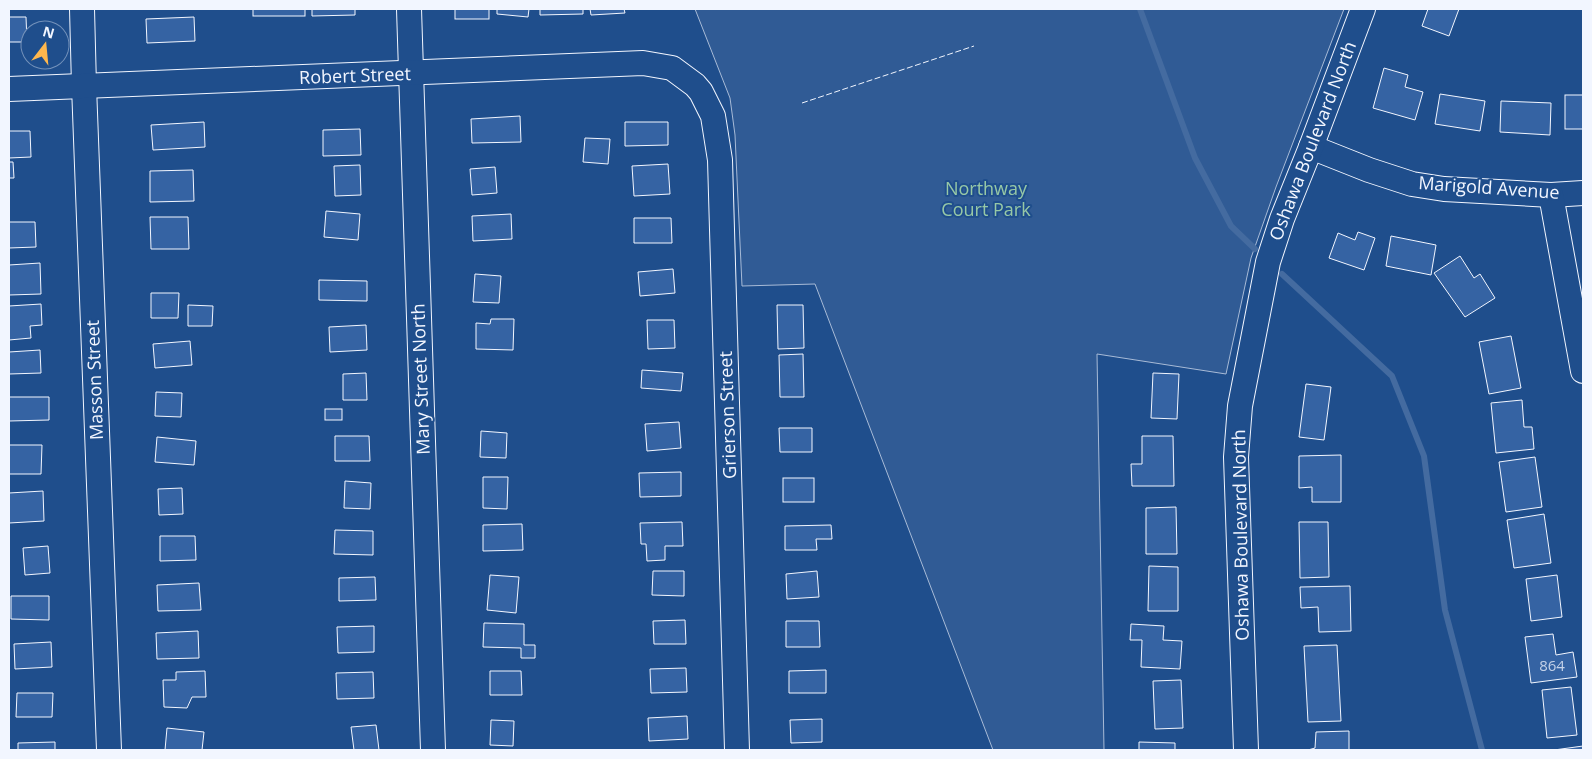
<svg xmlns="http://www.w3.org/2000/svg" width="1592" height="759" font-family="'Open Sans',sans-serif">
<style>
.built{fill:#305b95;stroke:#a8bbd7}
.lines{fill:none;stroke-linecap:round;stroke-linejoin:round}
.stream{stroke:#446ba0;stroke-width:6}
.building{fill:#3563a3;stroke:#f2f6ff}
.minor-casing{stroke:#f2f6ff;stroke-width:26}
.minor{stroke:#1f4e8c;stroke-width:24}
.fence{stroke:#f2f6ff;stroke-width:1;stroke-dasharray:6 2.5;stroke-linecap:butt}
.labels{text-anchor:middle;stroke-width:4;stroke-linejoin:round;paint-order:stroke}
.number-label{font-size:15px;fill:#c3d1e8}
.street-label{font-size:18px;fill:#f2f6ff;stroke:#1f4e8c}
.park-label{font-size:18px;fill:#97c8a6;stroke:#1f4e8c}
</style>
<rect width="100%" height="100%" fill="#1f4e8c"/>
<path class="built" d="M 695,9 L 1344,9 L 1276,187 L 1251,258 L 1226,374 L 1097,354 L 1104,750 L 993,750 L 815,284 L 742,286 L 735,135 L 730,98 Z"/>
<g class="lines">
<g class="stream">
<path d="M 1140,9 L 1195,158 L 1231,226 L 1255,249"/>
<path d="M 1282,274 L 1392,376 L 1424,456 L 1445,610 L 1482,750"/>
</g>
</g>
<g class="building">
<rect x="253" y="9" width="52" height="7"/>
<path d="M 312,9 L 355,9 L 355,15 L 312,16 Z"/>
<rect x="455" y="9" width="34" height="10"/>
<path d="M 497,9 L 529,9 L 528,17 L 497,14 Z"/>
<path d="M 540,9 L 583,9 L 583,14 L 540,15 Z"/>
<path d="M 590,9 L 624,9 L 625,13 L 591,15 Z"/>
<path d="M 1428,9 L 1459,9 L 1449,36 L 1422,26 Z"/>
<path d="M 9,17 L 26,17 L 27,42 L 9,42 Z"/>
<path d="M 194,17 L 195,41 L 147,43 L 146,19 Z"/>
<path d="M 1384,68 L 1408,75 L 1405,87 L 1423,92 L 1415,120 L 1373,108 Z"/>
<path d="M 1440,94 L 1485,101 L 1480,131 L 1435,124 Z"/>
<rect x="1565" y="95" width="18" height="34"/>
<path d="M 1501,101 L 1551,103 L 1550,135 L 1500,132 Z"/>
<path d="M 520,116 L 521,142 L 472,143 L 471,119 Z"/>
<path d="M 204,122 L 205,147 L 153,150 L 151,125 Z"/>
<path d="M 625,122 L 668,122 L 668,145 L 625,146 Z"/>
<path d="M 360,129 L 361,155 L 323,156 L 323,130 Z"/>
<path d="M 9,131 L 30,131 L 31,157 L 9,158 Z"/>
<path d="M 585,138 L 610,139 L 608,164 L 583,162 Z"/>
<path d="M 9,162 L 13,162 L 14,178 L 9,178 Z"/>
<path d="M 668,164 L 670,194 L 634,196 L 632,166 Z"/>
<path d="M 360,165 L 361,195 L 335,196 L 334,166 Z"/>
<path d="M 495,167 L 497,193 L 472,195 L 470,169 Z"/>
<path d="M 193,170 L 194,201 L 150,202 L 150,171 Z"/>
<path d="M 326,211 L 360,214 L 358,240 L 324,237 Z"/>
<path d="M 511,214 L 512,239 L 473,241 L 472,216 Z"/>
<path d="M 150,217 L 188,217 L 189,249 L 151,249 Z"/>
<path d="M 634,218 L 671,218 L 672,243 L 634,243 Z"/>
<path d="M 9,222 L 35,222 L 36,247 L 9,248 Z"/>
<path d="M 1358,232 L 1375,238 L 1364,270 L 1329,258 L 1338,233 L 1355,240 Z"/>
<path d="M 1391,236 L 1436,245 L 1431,275 L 1386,266 Z"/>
<path d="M 1460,256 L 1474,278 L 1480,274 L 1495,298 L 1465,317 L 1434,273 Z"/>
<path d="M 40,263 L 41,294 L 9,295 L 9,265 Z"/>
<path d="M 673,269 L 675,293 L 640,296 L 638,272 Z"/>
<path d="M 475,274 L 501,276 L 499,303 L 473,302 Z"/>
<path d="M 319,280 L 367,281 L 367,301 L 319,300 Z"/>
<path d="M 151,293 L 179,293 L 178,318 L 151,318 Z"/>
<path d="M 41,304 L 42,325 L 30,326 L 31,338 L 9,340 L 9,306 Z"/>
<path d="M 188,305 L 213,306 L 212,326 L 188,326 Z"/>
<path d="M 777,305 L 803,305 L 804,348 L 778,349 Z"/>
<path d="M 491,319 L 514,319 L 513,350 L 476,349 L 476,323 L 490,324 Z"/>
<path d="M 647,320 L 674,320 L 675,348 L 648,349 Z"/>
<path d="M 366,325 L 367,350 L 330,352 L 329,327 Z"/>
<path d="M 1511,336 L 1521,388 L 1489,394 L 1479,342 Z"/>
<path d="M 190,341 L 192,365 L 155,368 L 153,344 Z"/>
<path d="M 40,350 L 41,373 L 9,374 L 9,352 Z"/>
<path d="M 803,354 L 804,397 L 780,397 L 779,355 Z"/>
<path d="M 642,370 L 683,373 L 681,391 L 641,388 Z"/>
<path d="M 366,373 L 367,400 L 343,400 L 343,374 Z"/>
<path d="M 1153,373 L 1179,374 L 1177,419 L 1151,418 Z"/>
<path d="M 1306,384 L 1331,387 L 1324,440 L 1299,437 Z"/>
<path d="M 156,392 L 182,393 L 181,417 L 155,416 Z"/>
<path d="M 9,397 L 49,397 L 49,420 L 9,421 Z"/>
<path d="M 1522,400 L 1524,427 L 1532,427 L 1534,449 L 1496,453 L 1491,403 Z"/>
<rect x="325" y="409" width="17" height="11"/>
<path d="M 679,422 L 681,448 L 647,451 L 645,424 Z"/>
<path d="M 779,428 L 812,428 L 812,452 L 780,452 Z"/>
<path d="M 481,431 L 507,433 L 506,458 L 480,457 Z"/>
<path d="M 335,436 L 369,436 L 370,461 L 335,461 Z"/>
<path d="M 1142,436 L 1173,436 L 1174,486 L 1132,486 L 1131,464 L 1142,464 Z"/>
<path d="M 157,437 L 196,441 L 194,465 L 155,462 Z"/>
<path d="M 9,445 L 42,445 L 41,474 L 9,474 Z"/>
<path d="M 1341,455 L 1341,502 L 1312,502 L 1312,487 L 1299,488 L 1299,456 Z"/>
<path d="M 1535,457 L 1542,507 L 1506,512 L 1499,462 Z"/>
<path d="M 681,472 L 681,496 L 640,497 L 639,473 Z"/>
<path d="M 483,477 L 508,477 L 507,509 L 483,508 Z"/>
<rect x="783" y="478" width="31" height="24"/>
<path d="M 345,481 L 371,483 L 370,509 L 344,508 Z"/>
<path d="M 182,488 L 183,514 L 159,515 L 158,489 Z"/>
<path d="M 43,491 L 44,521 L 9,523 L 9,493 Z"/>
<path d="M 1176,507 L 1177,554 L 1146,554 L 1146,508 Z"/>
<path d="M 1544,514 L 1551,563 L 1514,568 L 1507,520 Z"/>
<path d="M 682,522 L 683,546 L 665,546 L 665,560 L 647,561 L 646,544 L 641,544 L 640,523 Z"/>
<path d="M 1299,522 L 1328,522 L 1329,577 L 1300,578 Z"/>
<path d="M 522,524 L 523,550 L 483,551 L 483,525 Z"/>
<path d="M 831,525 L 832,539 L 816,539 L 817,550 L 785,550 L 785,526 Z"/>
<path d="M 335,530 L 373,531 L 373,555 L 334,554 Z"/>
<path d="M 160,536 L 195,536 L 196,560 L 160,561 Z"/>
<path d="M 48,546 L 50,573 L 25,575 L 23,548 Z"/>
<path d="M 1149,566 L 1178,567 L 1178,611 L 1148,611 Z"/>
<path d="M 653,571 L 684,571 L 684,596 L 652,595 Z"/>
<path d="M 817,571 L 819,597 L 787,599 L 786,574 Z"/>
<path d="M 490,575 L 519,577 L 516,613 L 487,610 Z"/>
<path d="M 1557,575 L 1562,617 L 1531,621 L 1526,579 Z"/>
<path d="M 375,577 L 376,600 L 339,601 L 339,578 Z"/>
<path d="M 199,583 L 201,610 L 158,611 L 157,585 Z"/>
<path d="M 1350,586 L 1351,631 L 1319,632 L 1318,607 L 1301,608 L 1300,587 Z"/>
<path d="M 11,596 L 49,596 L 49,620 L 11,619 Z"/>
<path d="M 685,620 L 686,644 L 654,644 L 653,621 Z"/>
<path d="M 786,621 L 819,621 L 820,647 L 786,647 Z"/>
<path d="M 484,623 L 524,624 L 524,645 L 535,645 L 535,658 L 521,658 L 521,648 L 483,647 Z"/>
<path d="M 1131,624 L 1164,626 L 1163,640 L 1182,641 L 1180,669 L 1141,667 L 1142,640 L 1130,640 Z"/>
<path d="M 374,626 L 374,652 L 338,653 L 337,627 Z"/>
<path d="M 198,631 L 199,658 L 157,659 L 156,633 Z"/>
<path d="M 1553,634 L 1556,655 L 1573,652 L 1577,677 L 1531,683 L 1525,637 Z"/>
<path d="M 51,642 L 52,667 L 15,669 L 14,644 Z"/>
<path d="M 1337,645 L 1341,721 L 1308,722 L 1304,646 Z"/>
<path d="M 686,668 L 687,692 L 651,693 L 650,669 Z"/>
<path d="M 826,670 L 826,693 L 789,693 L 789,671 Z"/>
<path d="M 205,671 L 206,697 L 192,697 L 187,708 L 164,707 L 163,680 L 176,680 L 176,672 Z"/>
<path d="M 490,671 L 521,671 L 522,695 L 490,695 Z"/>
<path d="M 373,672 L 374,698 L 337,699 L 336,673 Z"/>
<path d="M 1181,680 L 1183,728 L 1155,729 L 1153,681 Z"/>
<path d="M 1571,687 L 1577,735 L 1547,738 L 1542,690 Z"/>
<path d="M 17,693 L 53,693 L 52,717 L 16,717 Z"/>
<path d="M 687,716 L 688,739 L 649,741 L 648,718 Z"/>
<path d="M 822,719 L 822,742 L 791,743 L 790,720 Z"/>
<path d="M 491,720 L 514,721 L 513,746 L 490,745 Z"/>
<path d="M 376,725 L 379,750 L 354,750 L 351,727 Z"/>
<path d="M 167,728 L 204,732 L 202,750 L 165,750 Z"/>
<path d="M 1349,731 L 1349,750 L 1308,750 L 1315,748 L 1316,732 Z"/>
<path d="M 55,742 L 55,750 L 18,750 L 18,743 Z"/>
<path d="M 1139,742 L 1175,743 L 1175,750 L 1139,750 Z"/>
<path d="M 1583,746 L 1583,750 L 1554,750 Z"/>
</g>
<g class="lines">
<defs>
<g id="minor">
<path d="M 82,9 L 84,86 L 109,750"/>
<path d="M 409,9 L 433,750"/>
<path d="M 9,89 L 643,63 L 672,68 L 695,85 L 701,92 L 713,116 L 720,160 L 737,750"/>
<path d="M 1311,147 L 1369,170 L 1412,184 L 1444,189 L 1551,195 L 1583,193"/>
<path d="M 1551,195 L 1583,371"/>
<path d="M 1246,750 L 1236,457 L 1240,406 L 1268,262 L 1282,219 L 1311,147 L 1363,9"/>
</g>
</defs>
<use href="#minor" class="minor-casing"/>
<use href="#minor" class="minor"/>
<path class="fence" d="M 802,103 L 974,46"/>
</g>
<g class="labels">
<g class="number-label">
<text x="1552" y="671">864</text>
</g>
<g class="street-label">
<text transform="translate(355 76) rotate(-2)" y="6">Robert Street</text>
<text transform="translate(1313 141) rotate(-69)" y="6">Oshawa Boulevard North</text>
<text transform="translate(1489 188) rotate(4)" y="6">Marigold Avenue</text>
<text transform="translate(421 379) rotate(-92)" y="6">Mary Street North</text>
<text transform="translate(95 380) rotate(-92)" y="6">Masson Street</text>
<text transform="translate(728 415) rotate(-92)" y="6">Grierson Street</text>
<text transform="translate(1241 535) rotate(-91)" y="6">Oshawa Boulevard North</text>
</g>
<g class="park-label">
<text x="986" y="195">Northway<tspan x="986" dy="21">Court Park</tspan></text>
</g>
</g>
<rect width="1592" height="759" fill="none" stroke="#f2f6ff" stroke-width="20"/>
<g transform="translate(45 45) rotate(16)"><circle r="24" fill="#1f4e8c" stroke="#7391ba"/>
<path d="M0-4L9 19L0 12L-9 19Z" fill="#ffb74d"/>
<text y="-8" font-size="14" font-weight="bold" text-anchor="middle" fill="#f2f6ff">N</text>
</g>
</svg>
